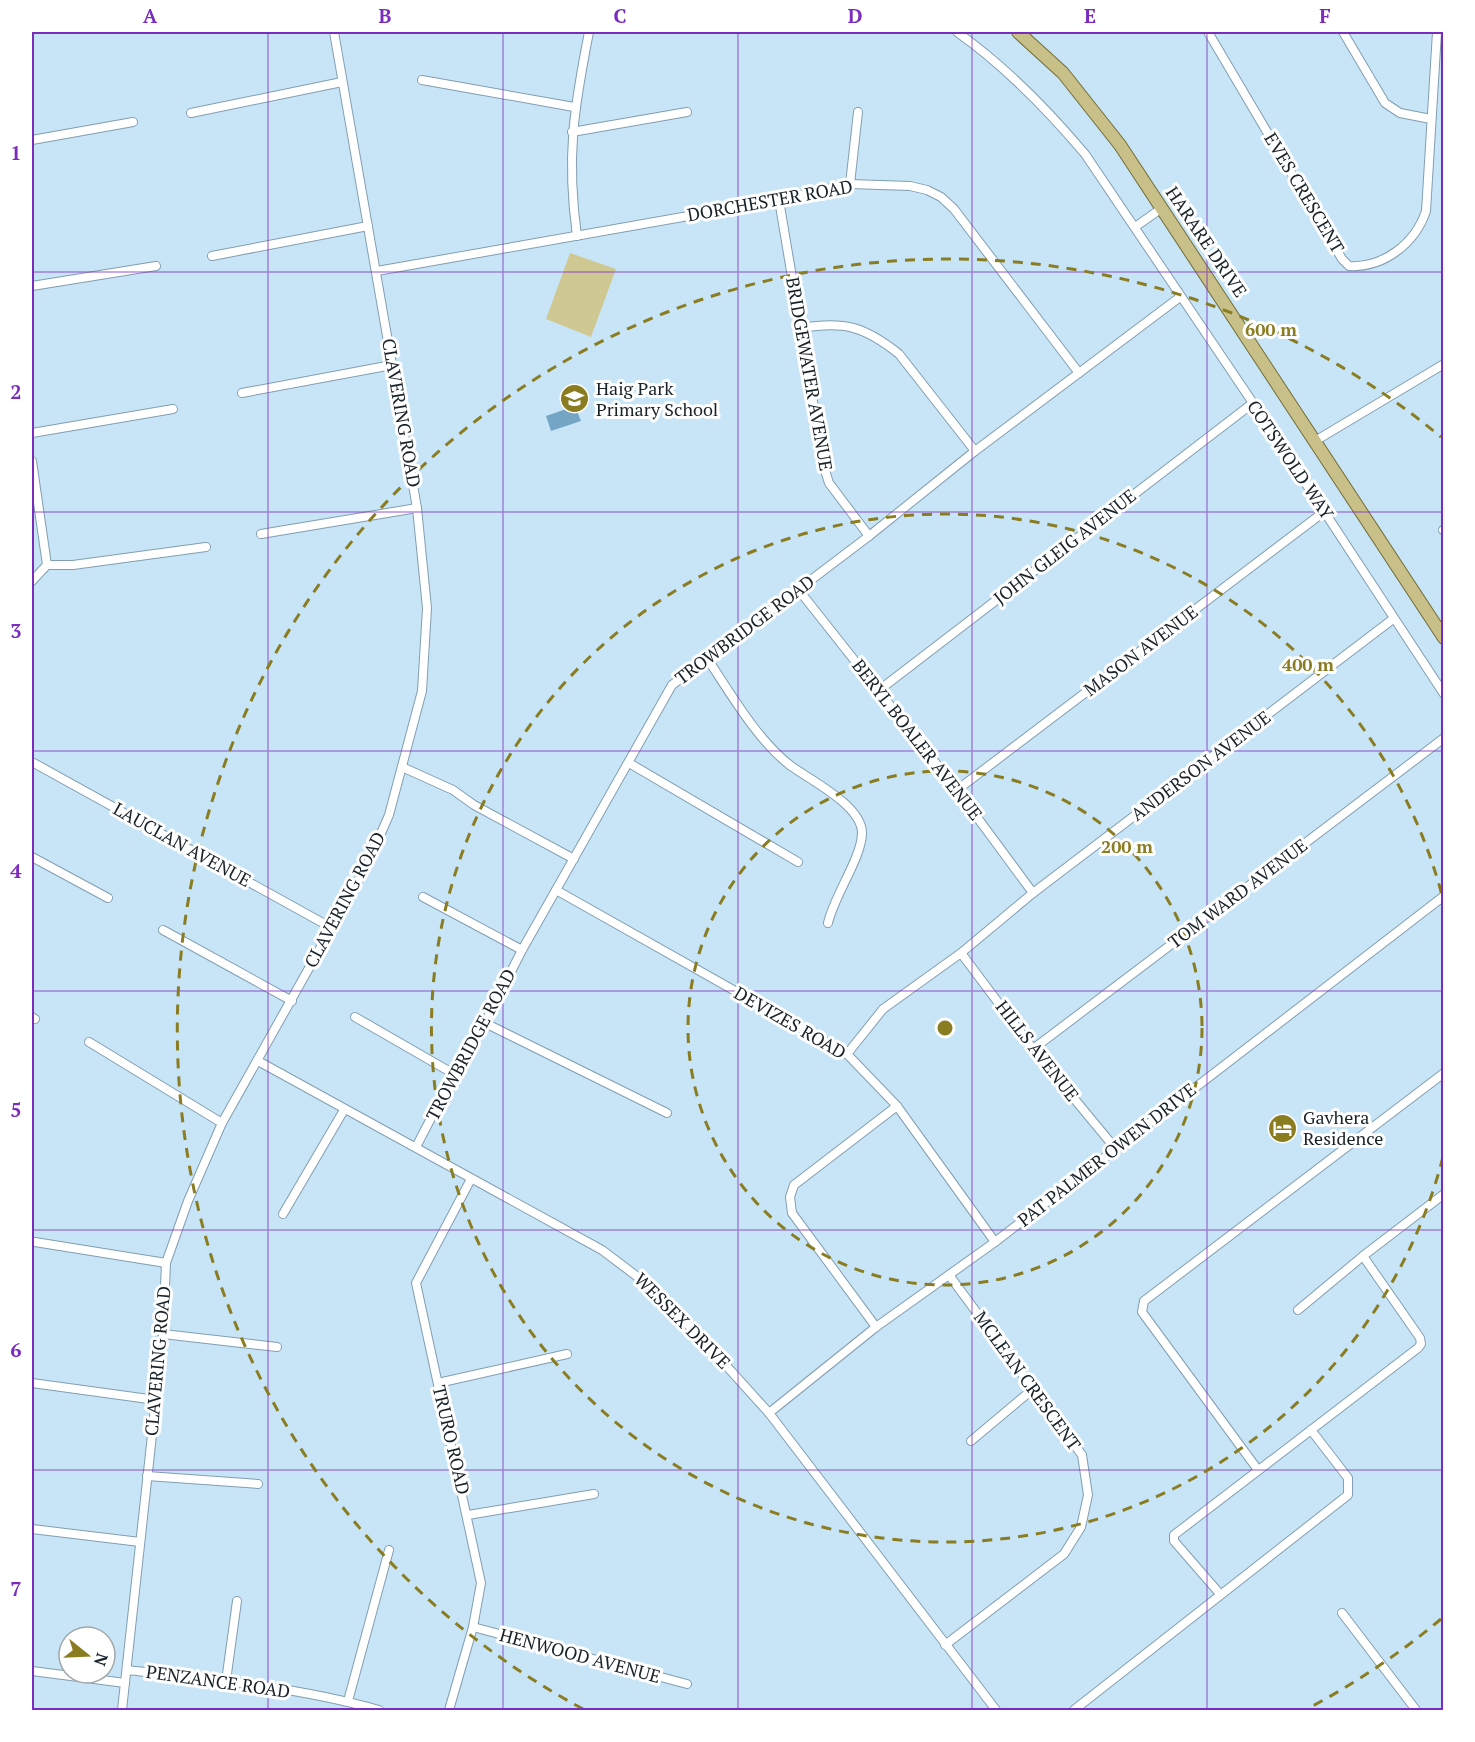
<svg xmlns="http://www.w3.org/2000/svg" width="1475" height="1742" font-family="'PT Serif',serif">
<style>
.green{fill:#d0c893}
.water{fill:#74a5c5}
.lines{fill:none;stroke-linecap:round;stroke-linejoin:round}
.minor-casing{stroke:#829eb0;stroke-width:10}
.primary-casing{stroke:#726c34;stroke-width:14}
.minor{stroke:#fff;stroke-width:8}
.primary{stroke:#c8bf89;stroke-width:12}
.grid{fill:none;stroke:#7b2cbf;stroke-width:1.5;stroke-opacity:0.55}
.ring{fill:none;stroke:#8a7c21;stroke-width:3;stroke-dasharray:10 8}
.labels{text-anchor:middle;stroke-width:6;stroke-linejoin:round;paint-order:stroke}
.street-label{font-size:18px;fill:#172229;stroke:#fff}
.poi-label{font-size:18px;fill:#172229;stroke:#fff;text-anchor:start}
.centre{fill:#8a7c21;stroke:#fff;stroke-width:3}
.ring-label{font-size:18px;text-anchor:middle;font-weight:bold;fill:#8a7c21;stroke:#fff;stroke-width:6;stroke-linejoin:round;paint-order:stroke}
.neatline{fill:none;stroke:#7b2cbf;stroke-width:2}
.grid-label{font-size:20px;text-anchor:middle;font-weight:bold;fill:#7b2cbf}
</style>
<rect width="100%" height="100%" fill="#c8e5f8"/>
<path class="green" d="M 570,253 L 616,269 L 591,337 L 546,319 Z"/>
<path class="water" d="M 575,406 L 581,421 L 551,431 L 546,416 Z"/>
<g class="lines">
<defs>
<g id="minor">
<path d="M 957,32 C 1005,66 1047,109 1085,154 L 1253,403 L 1444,694"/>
<path d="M 1208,32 L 1342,259 L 1349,266 C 1383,268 1415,244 1426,211 L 1437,32"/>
<path d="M 1343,32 L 1385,103 L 1400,113 L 1431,119"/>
<path d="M 422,80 L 574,107"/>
<path d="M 191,113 L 342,82"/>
<path d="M 572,132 L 687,112"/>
<path d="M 32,140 L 133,122"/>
<path d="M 850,184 L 858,112"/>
<path d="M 779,200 L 824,467 L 829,483 L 869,536"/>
<path d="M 1135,227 L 1162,208"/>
<path d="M 577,236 C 566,157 574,108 589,32"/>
<path d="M 212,256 L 368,226"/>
<path d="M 377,271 L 779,200 L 850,184 L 910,186 L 927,190 L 941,197 L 954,209 L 1079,373"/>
<path d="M 32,286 L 156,266"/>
<path d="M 801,328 C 844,321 864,326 899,354 L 975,451"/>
<path d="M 242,393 L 392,365"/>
<path d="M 32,433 L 173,409"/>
<path d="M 1315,441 L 1444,364"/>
<path d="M 32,461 L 47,565 L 32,581"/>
<path d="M 1443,530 L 1444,531"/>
<path d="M 261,534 L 417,508"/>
<path d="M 47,565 L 73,565 L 206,547"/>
<path d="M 798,589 L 957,790 L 1033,893"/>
<path d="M 707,658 C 730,693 758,741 791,766 C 812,781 862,806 862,833 C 862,857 834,896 828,923"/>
<path d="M 878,691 L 1253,403"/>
<path d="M 32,762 L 332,928"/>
<path d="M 629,763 L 798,862"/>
<path d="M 402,767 L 453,790 L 474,805 L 574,859"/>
<path d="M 957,790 L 1325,511"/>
<path d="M 32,857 L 108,898"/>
<path d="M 556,890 L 847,1054 L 897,1106 L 995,1242"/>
<path d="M 423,897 L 522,950"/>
<path d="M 163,930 L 292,1001"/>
<path d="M 961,953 L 1033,1049 L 1115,1148"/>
<path d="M 32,1017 L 35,1019"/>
<path d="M 355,1017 L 454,1074"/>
<path d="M 485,1023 L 667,1113"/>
<path d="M 89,1042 L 222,1123"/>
<path d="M 1033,1049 L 1444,738"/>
<path d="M 847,1054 L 883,1009 L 961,953 L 1033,893 L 1393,619"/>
<path d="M 258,1061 L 602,1250 L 647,1284 L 704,1341 L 769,1413 L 996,1710"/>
<path d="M 416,1147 L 454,1074 L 485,1023 L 522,950 L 672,685 L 869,536 L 975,451 L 1180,297"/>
<path d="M 283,1214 L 344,1110"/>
<path d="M 35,1242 L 166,1263"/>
<path d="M 1298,1310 L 1363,1256"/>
<path d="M 876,1327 L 792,1213 L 790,1197 L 794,1185 L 897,1106"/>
<path d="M 163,1334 L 277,1347"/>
<path d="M 32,1383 L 156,1400"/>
<path d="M 438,1383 L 567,1354"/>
<path d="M 769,1413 L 876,1327 L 995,1242 L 1444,896"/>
<path d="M 971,1441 L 1033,1389"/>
<path d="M 1258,1470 L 1142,1312 L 1144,1301 L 1444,1073"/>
<path d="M 147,1476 L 258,1484"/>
<path d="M 468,1515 L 594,1494"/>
<path d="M 32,1529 L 140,1542"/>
<path d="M 1220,1594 L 1174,1541 L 1174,1535 L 1418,1348 L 1421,1344 L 1420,1338 L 1363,1256 L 1444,1194"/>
<path d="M 1342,1613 L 1416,1710"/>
<path d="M 473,1627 L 687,1684"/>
<path d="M 945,1645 L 1064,1554 L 1081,1527 L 1088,1495 L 1082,1455 L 949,1275"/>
<path d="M 127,1670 C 211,1679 298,1687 379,1710"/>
<path d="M 32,1671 L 125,1683"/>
<path d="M 226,1681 L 237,1601"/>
<path d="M 348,1701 L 389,1550"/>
<path d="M 122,1710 L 163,1334 L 166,1263 L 188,1201 L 222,1123 L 368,863 L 389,815 L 422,691 L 427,608 L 417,508 L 334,32"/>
<path d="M 449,1710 L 473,1627 L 481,1583 L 416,1283 L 471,1179"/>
<path d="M 1074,1710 L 1348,1495 L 1348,1478 L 1311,1430"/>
</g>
<path id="primary" d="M 1018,32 L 1063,73 L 1120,145 L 1444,638"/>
</defs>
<use href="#minor" class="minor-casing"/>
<use href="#primary" class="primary-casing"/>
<use href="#minor" class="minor"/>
<use href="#primary" class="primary"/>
</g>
<path class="grid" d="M 268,32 L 268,1710M 503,32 L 503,1710M 738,32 L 738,1710M 972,32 L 972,1710M 1207,32 L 1207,1710M 32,272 L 1444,272M 32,512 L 1444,512M 32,751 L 1444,751M 32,991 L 1444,991M 32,1230 L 1444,1230M 32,1470 L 1444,1470"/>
<g class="ring">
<circle cx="945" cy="1028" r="257"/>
<path d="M1443 1157A514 514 0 1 1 1443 899"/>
<path d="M1441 1619A771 771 0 0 1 1307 1709M583 1709A771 771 0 1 1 1441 437"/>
</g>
<defs>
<symbol id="school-disc" viewBox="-11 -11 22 22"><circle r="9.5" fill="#8a7c21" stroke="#fff"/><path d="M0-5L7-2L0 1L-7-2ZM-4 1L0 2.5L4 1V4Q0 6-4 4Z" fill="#fff"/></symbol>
<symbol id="hotel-disc" viewBox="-11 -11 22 22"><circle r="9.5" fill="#8a7c21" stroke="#fff"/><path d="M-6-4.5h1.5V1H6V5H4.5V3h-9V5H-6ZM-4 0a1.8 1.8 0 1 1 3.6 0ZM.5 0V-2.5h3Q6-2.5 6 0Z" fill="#fff"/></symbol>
</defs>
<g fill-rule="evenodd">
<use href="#school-disc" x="558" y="382" width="33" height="33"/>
<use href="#hotel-disc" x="1266" y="1112" width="33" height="33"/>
</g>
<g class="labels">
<g class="street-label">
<text transform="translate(1304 193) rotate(59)" y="6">EVES CRESCENT</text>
<text transform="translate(770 201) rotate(-10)" y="6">DORCHESTER ROAD</text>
<text transform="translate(1206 242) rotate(56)" y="6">HARARE DRIVE</text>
<text transform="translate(809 374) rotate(80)" y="6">BRIDGEWATER AVENUE</text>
<text transform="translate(401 413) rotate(80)" y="6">CLAVERING ROAD</text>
<text transform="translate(1290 460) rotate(56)" y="6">COTSWOLD WAY</text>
<text transform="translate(1065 547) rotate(-38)" y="6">JOHN GLEIG AVENUE</text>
<text transform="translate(745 630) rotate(-37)" y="6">TROWBRIDGE ROAD</text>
<text transform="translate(1141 651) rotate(-37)" y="6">MASON AVENUE</text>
<text transform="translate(917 740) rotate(52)" y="6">BERYL BOALER AVENUE</text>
<text transform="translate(1201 766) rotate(-37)" y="6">ANDERSON AVENUE</text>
<text transform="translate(182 845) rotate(29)" y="6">LAUCLAN AVENUE</text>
<text transform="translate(1238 894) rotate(-37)" y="6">TOM WARD AVENUE</text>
<text transform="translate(345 900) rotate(-62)" y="6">CLAVERING ROAD</text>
<text transform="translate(790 1023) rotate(30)" y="6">DEVIZES ROAD</text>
<text transform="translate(471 1045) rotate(-62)" y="6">TROWBRIDGE ROAD</text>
<text transform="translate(1037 1051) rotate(52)" y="6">HILLS AVENUE</text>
<text transform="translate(1107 1155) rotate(-38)" y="6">PAT PALMER OWEN DRIVE</text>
<text transform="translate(682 1321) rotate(45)" y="6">WESSEX DRIVE</text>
<text transform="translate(158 1361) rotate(-85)" y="6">CLAVERING ROAD</text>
<text transform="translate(1027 1381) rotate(54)" y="6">MCLEAN CRESCENT</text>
<text transform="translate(451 1440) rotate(77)" y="6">TRURO ROAD</text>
<text transform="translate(580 1656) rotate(15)" y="6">HENWOOD AVENUE</text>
<text transform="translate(218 1682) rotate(8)" y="6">PENZANCE ROAD</text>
</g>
<g class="poi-label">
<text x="596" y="395">Haig Park<tspan x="596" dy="21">Primary School</tspan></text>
<text x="1303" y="1124">Gavhera<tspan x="1303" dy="21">Residence</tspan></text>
</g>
</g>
<circle cx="945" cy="1028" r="9" class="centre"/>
<g class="ring-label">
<text x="1271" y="336">600 m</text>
<text x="1308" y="671">400 m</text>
<text x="1127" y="853">200 m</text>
</g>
<rect width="1475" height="1742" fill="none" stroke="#ffffff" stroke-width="66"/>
<g transform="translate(87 1655) rotate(108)"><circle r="28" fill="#ffffff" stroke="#a2a7a9" stroke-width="1.5"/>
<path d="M0-4.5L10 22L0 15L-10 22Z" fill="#8a7c21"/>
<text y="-9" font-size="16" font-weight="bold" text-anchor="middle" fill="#172229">N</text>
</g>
<rect x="33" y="33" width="1409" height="1676" class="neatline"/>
<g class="grid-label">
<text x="150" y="23">A</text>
<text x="385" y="23">B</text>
<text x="620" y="23">C</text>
<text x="855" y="23">D</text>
<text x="1090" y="23">E</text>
<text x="1325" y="23">F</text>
<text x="16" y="160">1</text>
<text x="16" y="399">2</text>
<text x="16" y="638">3</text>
<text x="16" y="878">4</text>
<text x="16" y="1117">5</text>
<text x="16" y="1357">6</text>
<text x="16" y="1596">7</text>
</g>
</svg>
